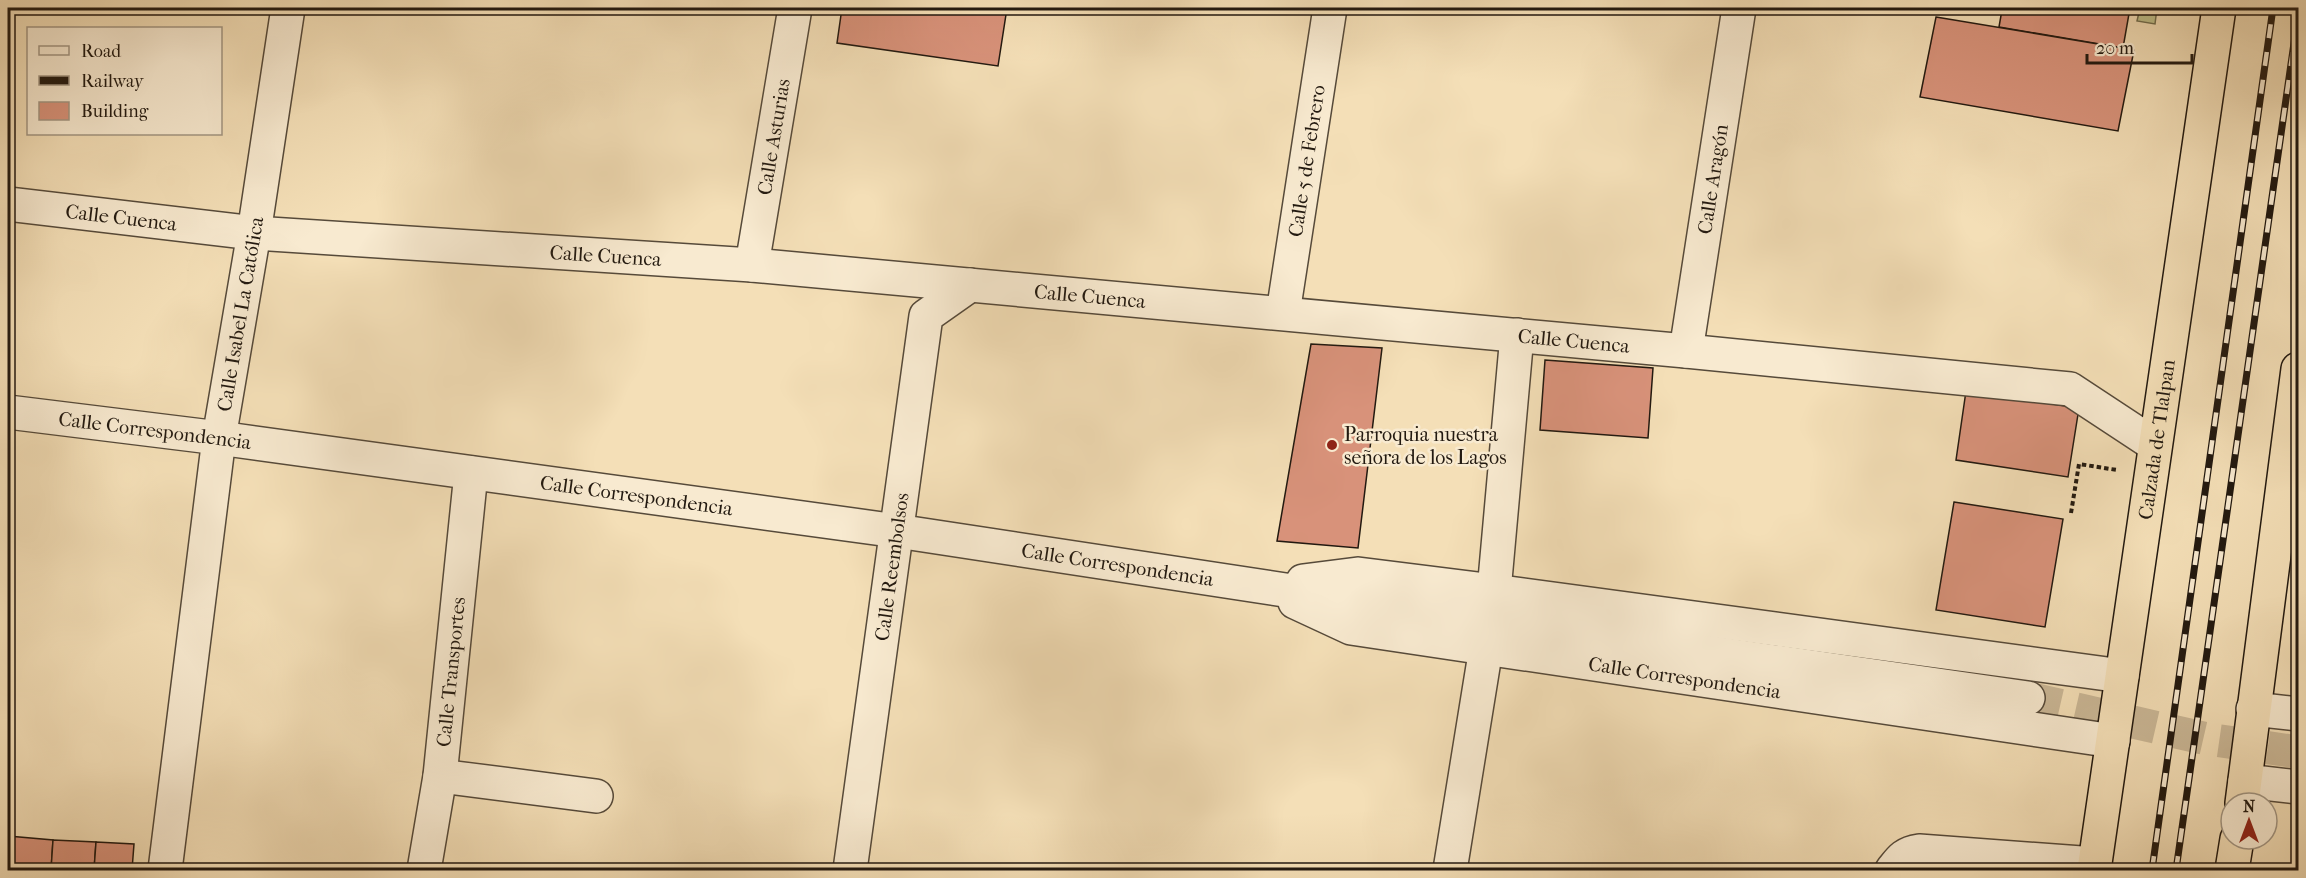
<svg xmlns="http://www.w3.org/2000/svg" width="2306" height="878" font-family="'IM FELL French Canon',serif">
<style>
.green{fill:#bfc18c;stroke:#706d4e;stroke-width:1.5}
.building{fill:#d8927a;stroke:#221910;stroke-width:1.5}
.lines{fill:none;stroke-linecap:round;stroke-linejoin:round}
.minor-tunnel{stroke:#cab796;stroke-width:33;stroke-dasharray:33 16;stroke-linecap:butt}
.minor-casing{stroke:#564a3a;stroke-width:36}
.highway-casing{stroke:#221910;stroke-width:36}
.path{stroke:#221910;stroke-width:4;stroke-dasharray:4.5 3;stroke-linecap:butt}
.minor{stroke:#f8ead0;stroke-width:33}
.highway{stroke:#f4dfb7;stroke-width:33}
.rail-casing{stroke:#221910;stroke-width:7}
.rail{stroke:#f8ead0;stroke-width:4.5;stroke-dasharray:14;stroke-linecap:butt}
.poi-dot{fill:#8f2418;stroke:#f8ead0;stroke-width:2}
.labels{text-anchor:middle;stroke-width:5;stroke-linejoin:round;paint-order:stroke}
.street-label{font-size:20px;fill:#221910;stroke:#f8ead0}
.poi-label{font-size:20px;fill:#221910;stroke:#f8ead0;text-anchor:start}
</style>
<rect width="100%" height="100%" fill="#f4dfb7"/>
<filter id="stains"><feTurbulence type="fractalNoise" baseFrequency=".00333" numOctaves="4"/><feColorMatrix values="0 0 0 0 .2 0 0 0 0 .09 0 0 0 0 .02 0 0 0 .5 -.17"/></filter>
<radialGradient id="worn" r=".72"><stop offset=".6" stop-color="#630" stop-opacity="0"/><stop offset="1" stop-color="#630" stop-opacity=".3"/></radialGradient>
<path class="green" d="M 2140,8 L 2157,8 L 2155,24 L 2137,21 Z"/>
<g class="building">
<path d="M 842,8 L 1007,8 L 998,66 L 837,43 Z"/>
<path d="M 1988,8 L 2130,8 L 2123,48 L 1999,27 L 2002,10 Z"/>
<path d="M 1936,17 L 2134,50 L 2118,131 L 1920,97 Z"/>
<path d="M 1311,344 L 1382,348 L 1358,548 L 1277,541 Z"/>
<path d="M 1545,360 L 1653,368 L 1648,438 L 1540,430 Z"/>
<path d="M 1966,391 L 2079,408 L 2068,477 L 1956,460 Z"/>
<path d="M 1954,502 L 2063,519 L 2045,627 L 1936,610 Z"/>
<path d="M 8,836 L 53,840 L 51,870 L 8,870 Z"/>
<path d="M 53,840 L 96,842 L 94,870 L 51,870 Z"/>
<path d="M 96,842 L 134,844 L 132,870 L 94,870 Z"/>
</g>
<g class="lines">
<path class="minor-tunnel" d="M 2028,698 L 2207,739 L 2298,752"/>
<defs>
<g id="minor">
<path id="s1" d="M 8,204 L 254,233 L 752,265 L 1686,351 L 2070,389 L 2155,445"/>
<path id="s2" d="M 752,265 L 795,8"/>
<path id="s3" d="M 1283,313 L 1330,8"/>
<path id="s4" d="M 1686,351 L 1739,8"/>
<path id="s5" d="M 8,412 L 219,438 L 897,531 L 1489,621 L 2028,698"/>
<path d="M 1303,581 L 1358,574 L 1494,591 L 2122,676"/>
<path d="M 1494,591 L 1517,335"/>
<path id="s6" d="M 1295,602 L 1351,628 L 2113,741"/>
<path d="M 2253,709 L 2298,714"/>
<path d="M 440,776 L 596,796"/>
<path d="M 2245,781 L 2298,787"/>
<path id="s7" d="M 165,870 L 219,438 L 254,233 L 288,8"/>
<path id="s8" d="M 424,870 L 440,776 L 471,473"/>
<path id="s9" d="M 850,870 L 926,316 L 970,285"/>
<path d="M 1450,870 L 1486,648"/>
<path d="M 1892,870 C 1900,860 1904,853 1919,851 L 2095,864"/>
</g>
<g id="highway">
<path d="M 2242,803 L 2298,369"/>
<path id="s10" d="M 2094,870 L 2219,8"/>
<path d="M 2232,870 L 2237,839"/>
</g>
</defs>
<use href="#minor" class="minor-casing"/>
<use href="#highway" class="highway-casing"/>
<path class="path" d="M 2071,513 L 2079,464 L 2117,470"/>
<use href="#minor" class="minor"/>
<use href="#highway" class="highway"/>
<defs>
<g id="rail">
<path d="M 2152,870 L 2273,8"/>
<path d="M 2176,870 L 2298,15"/>
</g>
</defs>
<use href="#rail" class="rail-casing"/>
<use href="#rail" class="rail"/>
</g>
<circle class="poi-dot" cx="1332" cy="445" r="6"/>
<g class="labels">
<g class="street-label">
<text dy="7" stroke="none"><textPath href="#s2" startOffset="130">Calle Asturias</textPath></text>
<text dy="7" stroke="none"><textPath href="#s3" startOffset="154">Calle 5 de Febrero</textPath></text>
<text dy="7" stroke="none"><textPath href="#s4" startOffset="174">Calle Aragón</textPath></text>
<text dy="7" stroke="none"><textPath href="#s1" startOffset="114">Calle Cuenca</textPath></text>
<text dy="7" stroke="none"><textPath href="#s1" startOffset="600">Calle Cuenca</textPath></text>
<text dy="7" stroke="none"><textPath href="#s1" startOffset="1086">Calle Cuenca</textPath></text>
<text dy="7" stroke="none"><textPath href="#s7" startOffset="561">Calle Isabel La Católica</textPath></text>
<text dy="7" stroke="none"><textPath href="#s1" startOffset="1572">Calle Cuenca</textPath></text>
<text dy="7" stroke="none"><textPath href="#s5" startOffset="148">Calle Correspondencia</textPath></text>
<text dy="7" stroke="none"><textPath href="#s10" startOffset="435">Calzada de Tlalpan</textPath></text>
<text dy="7" stroke="none"><textPath href="#s5" startOffset="634">Calle Correspondencia</textPath></text>
<text dy="7" stroke="none"><textPath href="#s5" startOffset="1120">Calle Correspondencia</textPath></text>
<text dy="7" stroke="none"><textPath href="#s9" startOffset="306">Calle Reembolsos</textPath></text>
<text dy="7" stroke="none"><textPath href="#s8" startOffset="200">Calle Transportes</textPath></text>
<text dy="7" stroke="none"><textPath href="#s6" startOffset="399">Calle Correspondencia</textPath></text>
</g>
<g class="poi-label">
<text x="1344" y="441">Parroquia nuestra<tspan x="1344" dy="23">señora de los Lagos</tspan></text>
</g>
</g>
<rect width="2306" height="878" fill="none" stroke="#f4dfb7" stroke-width="30"/>
<rect x="9" y="9" width="2288" height="860" fill="none" stroke="#221910" stroke-width="3"/>
<rect x="15" y="15" width="2276" height="848" fill="none" stroke="#221910" stroke-width="1.5"/>
<rect x="27" y="27" width="195" height="108" fill="#f8ead0" stroke="#a29683" stroke-width="1.5"/>
<rect x="39" y="46" width="30" height="9" fill="#f8ead0" stroke="#a29683" stroke-width="1.5"/>
<text x="81" y="57" font-size="18" fill="#221910">Road</text>
<rect x="39" y="76" width="30" height="9" fill="#221910" stroke="#a29683" stroke-width="1.5"/>
<text x="81" y="87" font-size="18" fill="#221910">Railway</text>
<rect x="39" y="102" width="30" height="18" fill="#d8927a" stroke="#a29683" stroke-width="1.5"/>
<text x="81" y="117" font-size="18" fill="#221910">Building</text>
<g transform="translate(2249 821)"><circle r="28" fill="#f8ead0" stroke="#a29683" stroke-width="1.5"/>
<path d="M0-4.5L10 22L0 15L-10 22Z" fill="#8f2418"/>
<text y="-9" font-size="16" font-weight="bold" text-anchor="middle" fill="#221910">N</text>
</g>
<path d="M2087 54v9h105v-9" fill="none" stroke="#221910" stroke-width="3"/>
<text x="2096" y="54" font-size="18" fill="#221910" stroke="#f8ead0" stroke-width="4.5" paint-order="stroke">20 m</text>
<rect width="100%" height="100%" filter="url(#stains)"/>
<rect width="100%" height="100%" fill="url(#worn)"/>
</svg>
